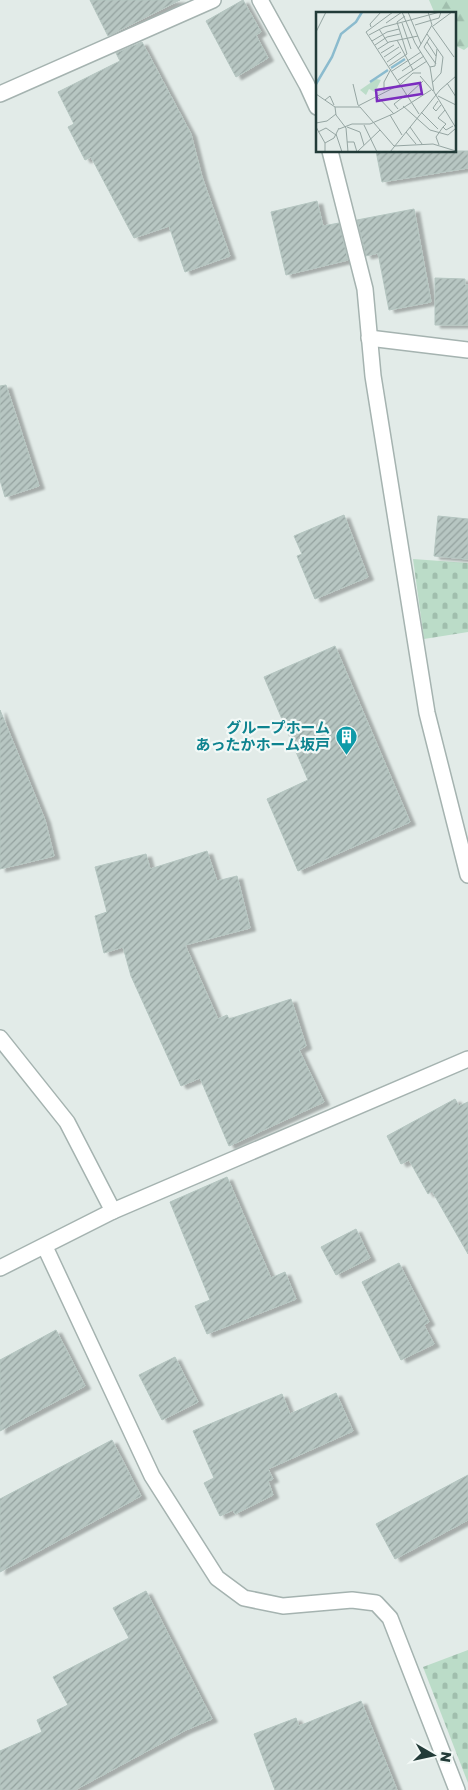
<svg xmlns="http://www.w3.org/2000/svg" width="468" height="1790" font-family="'Golos Text','Noto Sans JP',sans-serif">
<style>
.forest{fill:url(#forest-firs)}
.cemetery{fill:url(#cemetery-stones)}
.building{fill:url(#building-hatch);stroke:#b4c5c0;filter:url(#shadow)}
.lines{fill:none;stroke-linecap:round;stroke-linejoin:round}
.minor-casing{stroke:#a5b3b0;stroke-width:18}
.minor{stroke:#fff;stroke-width:15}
.labels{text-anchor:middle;stroke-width:4.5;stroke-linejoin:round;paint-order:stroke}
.culture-label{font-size:15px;font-weight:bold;fill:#0d838f;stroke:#f2f8f6;text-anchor:end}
.inset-river{fill:none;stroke:#8bbbce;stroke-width:2.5}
.inset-road{fill:none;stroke:#95a5a2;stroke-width:1}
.view{fill:#7b2cbf;fill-opacity:0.15;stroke:#7b2cbf;stroke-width:2.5}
.inset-edge{fill:none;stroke:#223b38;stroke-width:2.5}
</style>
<defs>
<pattern id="forest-firs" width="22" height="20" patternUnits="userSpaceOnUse" patternTransform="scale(1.25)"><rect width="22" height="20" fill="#bbdcc8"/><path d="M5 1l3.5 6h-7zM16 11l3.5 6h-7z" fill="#a0bead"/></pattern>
<pattern id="cemetery-stones" width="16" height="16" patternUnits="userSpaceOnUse" patternTransform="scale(1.25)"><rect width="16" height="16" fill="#bbdcc8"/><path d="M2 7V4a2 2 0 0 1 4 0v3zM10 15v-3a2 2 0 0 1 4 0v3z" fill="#a0bead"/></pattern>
<pattern id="building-hatch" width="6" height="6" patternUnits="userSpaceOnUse" patternTransform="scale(1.25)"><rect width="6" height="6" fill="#b7c6c2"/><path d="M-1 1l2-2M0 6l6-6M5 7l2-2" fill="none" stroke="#94a29f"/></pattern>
<filter id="shadow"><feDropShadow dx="5.5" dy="3" stdDeviation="1" flood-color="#0004"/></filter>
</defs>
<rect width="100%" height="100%" fill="#e2ebe8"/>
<path class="forest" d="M 429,0 L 468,0 L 468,47 L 464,50 L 454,45 L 454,14 L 435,14 Z"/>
<g class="cemetery">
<path d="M 413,559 L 468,563 L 468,632 L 424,639 Z"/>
<path d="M 468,1650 L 468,1783 L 423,1667 Z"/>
</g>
<g class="building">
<path d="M 90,0 L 180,0 L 108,36 Z"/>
<path d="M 243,0 L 261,32 L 256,35 L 268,58 L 236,77 L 206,21 Z"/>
<path d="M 142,42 L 191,134 L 202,177 L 230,256 L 185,272 L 169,226 L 134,238 L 91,157 L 85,160 L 68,127 L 74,124 L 58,92 L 120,61 L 116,53 Z"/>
<path d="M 376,151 L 468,151 L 468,168 L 382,182 Z"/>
<path d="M 317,201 L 323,226 L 339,223 L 348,260 L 286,275 L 271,212 Z"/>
<path d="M 414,209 L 431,302 L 389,310 L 378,253 L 366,256 L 357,220 Z"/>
<path d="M 435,278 L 465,279 L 465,285 L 468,285 L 468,325 L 435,325 Z"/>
<path d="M 6,385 L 39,486 L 5,497 L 0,480 L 0,386 Z"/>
<path d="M 344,515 L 368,577 L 315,599 L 297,556 L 302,554 L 294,536 Z"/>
<path d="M 438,516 L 468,519 L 468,559 L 434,556 Z"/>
<path d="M 335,646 L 410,822 L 298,871 L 267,799 L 308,780 L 264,677 Z"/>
<path d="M 0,710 L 45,820 L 54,856 L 0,869 Z"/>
<path d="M 207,851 L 217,881 L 237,876 L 250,928 L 185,945 L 218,1019 L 227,1015 L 229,1019 L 291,999 L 306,1046 L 299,1050 L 324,1102 L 229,1146 L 200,1078 L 181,1086 L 131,976 L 123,947 L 104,953 L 95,916 L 107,912 L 95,867 L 146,854 L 150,869 Z"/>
<path d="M 455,1099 L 459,1106 L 468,1102 L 468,1254 L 432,1191 L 428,1194 L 409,1160 L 401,1164 L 387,1136 Z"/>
<path d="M 227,1177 L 271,1278 L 285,1272 L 296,1299 L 207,1334 L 195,1306 L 210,1300 L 170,1202 Z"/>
<path d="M 356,1229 L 370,1258 L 336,1275 L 321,1247 Z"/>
<path d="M 399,1263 L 429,1322 L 424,1325 L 434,1344 L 401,1360 L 362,1282 Z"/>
<path d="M 56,1330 L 85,1386 L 0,1431 L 0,1360 Z"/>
<path d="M 175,1357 L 198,1402 L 162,1420 L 139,1375 Z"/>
<path d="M 336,1393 L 353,1431 L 268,1469 L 273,1479 L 268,1481 L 273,1495 L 235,1514 L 233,1510 L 220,1516 L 204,1483 L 214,1478 L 193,1431 L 282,1394 L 290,1414 Z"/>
<path d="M 112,1440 L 141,1496 L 0,1572 L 0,1499 Z"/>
<path d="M 468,1475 L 468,1520 L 395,1559 L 376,1524 Z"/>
<path d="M 146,1591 L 212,1719 L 186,1730 L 75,1790 L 0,1790 L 0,1751 L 42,1732 L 37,1720 L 68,1705 L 53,1677 L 129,1638 L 113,1608 Z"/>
<path d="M 361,1701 L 397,1790 L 275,1790 L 254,1734 L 296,1718 L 299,1726 Z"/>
</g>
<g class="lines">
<defs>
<g id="minor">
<path d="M 260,0 L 307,85 L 317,107"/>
<path d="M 0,94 L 213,0"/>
<path d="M 330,151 L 365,289 L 373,376 L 427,713 L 468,875"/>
<path d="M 369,338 L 468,350"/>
<path d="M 0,1038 L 67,1122 L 113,1211"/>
<path d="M 45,1247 L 152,1476 L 217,1578 L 244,1598 L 283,1606 L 352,1600 L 376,1603 L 390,1618 L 457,1790"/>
<path d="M 0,1268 L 113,1211 L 468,1059"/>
</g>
</defs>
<use href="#minor" class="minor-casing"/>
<use href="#minor" class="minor"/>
</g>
<defs>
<symbol id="building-pin" viewBox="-11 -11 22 30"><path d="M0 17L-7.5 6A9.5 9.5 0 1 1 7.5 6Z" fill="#0f9aa8" stroke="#f2f8f6"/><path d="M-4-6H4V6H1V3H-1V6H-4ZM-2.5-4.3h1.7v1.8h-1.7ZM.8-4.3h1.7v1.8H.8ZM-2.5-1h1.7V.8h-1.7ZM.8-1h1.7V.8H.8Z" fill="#fff"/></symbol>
</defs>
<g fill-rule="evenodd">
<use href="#building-pin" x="334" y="724" width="25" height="34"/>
</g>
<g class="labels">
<g class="culture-label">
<text x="330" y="733">グループホーム<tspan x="330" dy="17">あったかホーム坂戸</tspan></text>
</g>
</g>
<g transform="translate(316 12)">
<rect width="140" height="140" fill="#e2ebe8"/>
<path d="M 60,67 L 65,68 L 59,80 L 53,77 L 50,83 L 44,78 Z" fill="#bbdcc8"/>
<path class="inset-river" d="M 75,56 L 89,47M 54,70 L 72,58M 0,72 L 16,45 L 25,22 L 40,10 L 46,0"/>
<path class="inset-road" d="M 77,0 L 50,20 L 103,102M 86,0 L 99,31 L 114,55 L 118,80 L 140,116M 92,0 L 105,32M 70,11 L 86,0M 86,11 L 95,37M 99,13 L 123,6 L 125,0M 116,14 L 138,45M 117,14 L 136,0M 55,15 L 54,12 L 65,0M 63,17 L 72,31M 0,20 L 10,0M 111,22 L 127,45 L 125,61 L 116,71M 53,23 L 68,15 L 124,0M 114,25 L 108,35 L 120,52M 81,28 L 97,58M 56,29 L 71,20 L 83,17M 111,30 L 120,44M 59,33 L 71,25 L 84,22M 62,37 L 73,30 L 102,24M 102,37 L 116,13 L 112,0M 65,41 L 78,33M 68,45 L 83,35M 71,50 L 85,40M 73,54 L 91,42 L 81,10 L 89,4M 114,55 L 119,54 L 121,37M 76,59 L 105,40M 86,59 L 108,44M 104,64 L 117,79M 82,68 L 111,49M 131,71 L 140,85M 37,72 L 42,93M 68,79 L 68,70 L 75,57M 0,82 L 19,95 L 44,95 L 78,134 L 117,132 L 140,139M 60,83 L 78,102M 92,83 L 107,69M 122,84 L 140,93M 9,88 L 14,84 L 18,93M 122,89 L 117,96 L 120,99 L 125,93M 42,94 L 85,72 L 97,61 L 105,61M 87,94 L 114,118 L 132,123 L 139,117M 19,95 L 20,103 L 30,116 L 32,140M 82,97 L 78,92 L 91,82M 129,98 L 122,106 L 130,112 L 127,115 L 130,118 L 137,114M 105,100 L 122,117M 74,103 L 86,123M 0,111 L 11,109 L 20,102M 48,113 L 61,140M 0,115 L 9,131 L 9,140M 31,115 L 44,120 L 48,133M 94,115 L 106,132M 23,117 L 36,112 L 54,112 L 79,101 L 115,78M 2,120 L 10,116 L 20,123M 90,120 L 100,132M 20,122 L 26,140M 31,130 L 38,130 L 41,140M 9,131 L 18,126 L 23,116M 123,133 L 120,125 L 127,115M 41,140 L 64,118M 74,140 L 124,78 L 140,64"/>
<path class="view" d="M 104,71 L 106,82 L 61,89 L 60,78 Z"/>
<rect width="140" height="140" class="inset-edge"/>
</g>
<g transform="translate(433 1755) rotate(99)" stroke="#f2f8f6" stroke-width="4" paint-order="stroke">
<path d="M0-4L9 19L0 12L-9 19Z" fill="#223b38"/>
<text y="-8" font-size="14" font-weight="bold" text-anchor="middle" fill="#223b38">N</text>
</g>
</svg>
